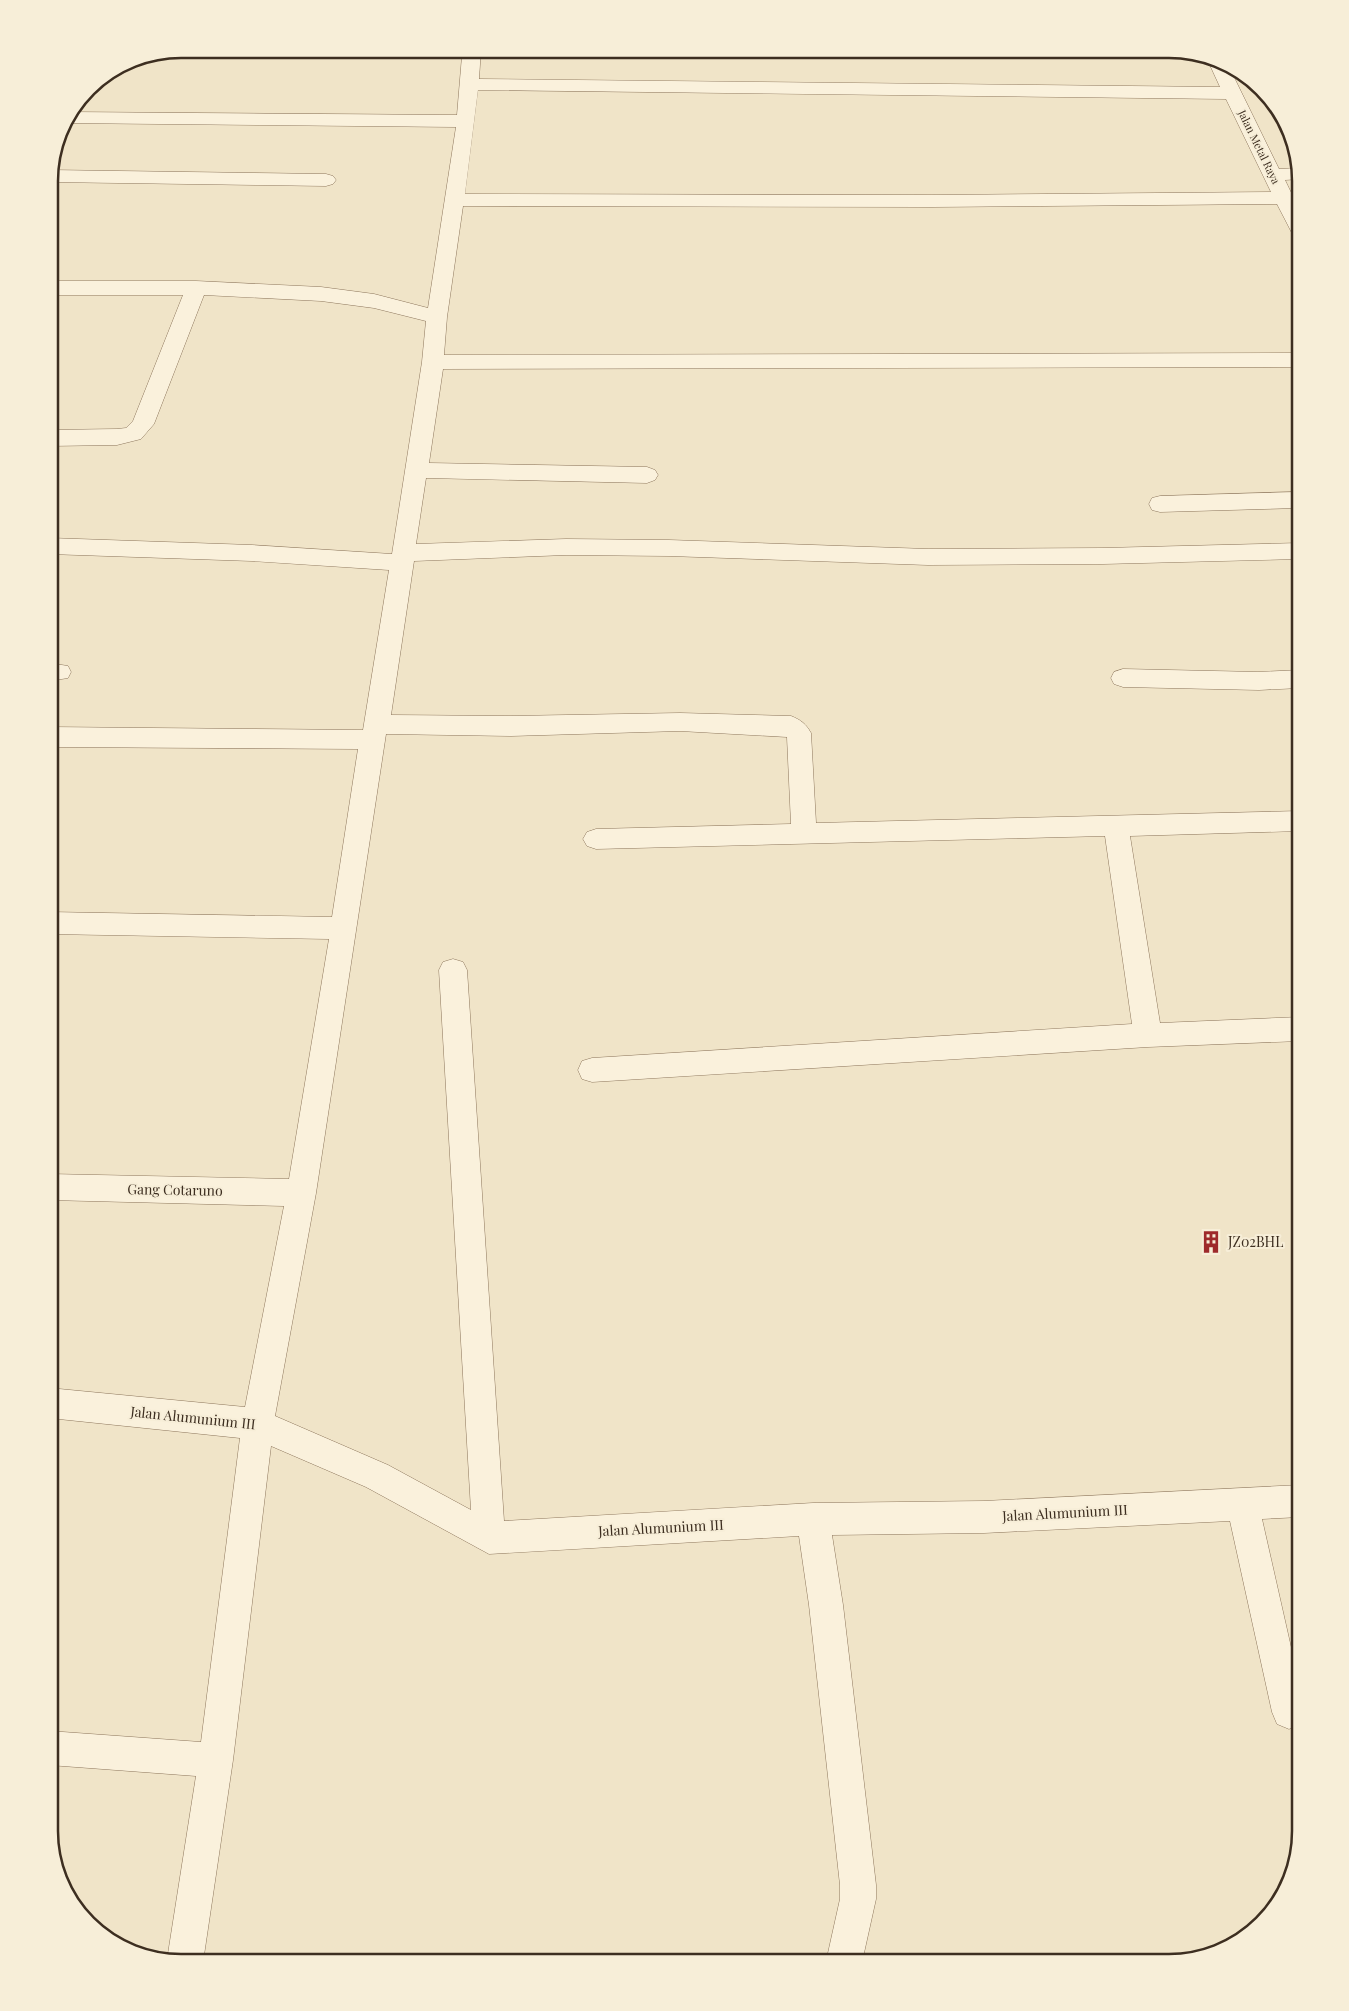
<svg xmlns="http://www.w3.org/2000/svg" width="1349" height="2011" font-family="'Playfair Display',serif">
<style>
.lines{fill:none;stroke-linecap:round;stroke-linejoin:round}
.minor-casing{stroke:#8d765c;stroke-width:1}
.minor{fill:#faf1dc;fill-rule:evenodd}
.labels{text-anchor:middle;stroke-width:4;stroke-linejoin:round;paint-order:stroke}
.far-street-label{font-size:11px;fill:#3d2e20;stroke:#f7eed8}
.street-label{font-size:14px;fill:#3d2e20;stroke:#f7eed8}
.poi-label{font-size:14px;fill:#3d2e20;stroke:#f7eed8;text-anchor:start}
.rim{fill:none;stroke:#3d2e20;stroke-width:2.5}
</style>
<rect width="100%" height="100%" fill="#f0e4c8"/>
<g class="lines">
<defs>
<g id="minor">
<path d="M 181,49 L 481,49 L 479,79 L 1220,87 L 1209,63 L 1210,60 L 1229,67 L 1279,169 L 1297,168 L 1300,179 L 1285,180 L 1300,211 L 1300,237 L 1293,235 L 1277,204 L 932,207 L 463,206 L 447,317 L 444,355 L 1300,353 L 1300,367 L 443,369 L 429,463 L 647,467 L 655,470 L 658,475 L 655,480 L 647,483 L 426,478 L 416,544 L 566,539 L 669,540 L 928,549 L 1103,548 L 1300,543 L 1300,559 L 1103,564 L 928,565 L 669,556 L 566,555 L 414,561 L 391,715 L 511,716 L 680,713 L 791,716 C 801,720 806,724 811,733 L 816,823 L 1300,811 L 1300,831 L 1130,836 L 1160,1023 L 1300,1017 L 1300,1041 L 1148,1047 L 592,1082 L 582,1079 L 578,1070 L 582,1061 L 592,1058 L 1132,1024 L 1105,836 L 596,849 L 587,846 L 583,839 L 587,832 L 596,829 L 791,824 L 787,737 L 680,731 L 511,736 L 386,734 L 316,1193 L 275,1416 L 388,1465 L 471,1510 L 439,970 L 443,962 L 453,959 L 463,962 L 467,970 L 504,1521 L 813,1503 L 984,1501 L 1300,1485 L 1300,1517 L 1262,1519 L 1300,1687 L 1300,1724 L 1289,1729 L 1277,1724 L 1272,1712 L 1230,1521 L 984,1533 L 832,1535 L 843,1605 L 876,1885 L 876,1899 L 862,1962 L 826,1962 L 840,1899 L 840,1885 L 809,1605 L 799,1536 L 489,1554 L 366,1487 L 271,1446 L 233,1760 L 203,1962 L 173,1962 L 167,1960 L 196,1776 L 49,1765 L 49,1731 L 201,1742 L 240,1438 L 49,1418 L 49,1388 L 245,1407 L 284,1206 L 49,1200 L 49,1174 L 289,1179 L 329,939 L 49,934 L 49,912 L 332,917 L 358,749 L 49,747 L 49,727 L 363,730 L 389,570 L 252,561 L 49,554 L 49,538 L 252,545 L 392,554 L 422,362 L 426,321 L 374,308 L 321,301 L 204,295 L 154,424 L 141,439 L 117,445 L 49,446 L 49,430 L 117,429 L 126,428 L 133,421 L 183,295 L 49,295 L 49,281 L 196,281 L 321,287 L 374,294 L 428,308 L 456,127 L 62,123 L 70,112 L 457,115 L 462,56 L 173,56 L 165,52 ZM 478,90 L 1226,99 L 1271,192 L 932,195 L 465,194 Z"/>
<path d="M 50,170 L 326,174 L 333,176 L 336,180 L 333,184 L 326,186 L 49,182 Z"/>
<path d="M 1300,492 L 1300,508 L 1160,512 L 1152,510 L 1149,504 L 1152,498 L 1160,496 Z"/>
<path d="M 49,663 L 68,666 L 71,672 L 68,678 L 49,681 Z"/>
<path d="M 1123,669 L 1259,672 L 1300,670 L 1300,688 L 1259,690 L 1123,687 L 1114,684 L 1111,678 L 1114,672 Z"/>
</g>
</defs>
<use href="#minor" class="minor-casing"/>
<use href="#minor" class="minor"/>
</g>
<defs>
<symbol id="building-bare" viewBox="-9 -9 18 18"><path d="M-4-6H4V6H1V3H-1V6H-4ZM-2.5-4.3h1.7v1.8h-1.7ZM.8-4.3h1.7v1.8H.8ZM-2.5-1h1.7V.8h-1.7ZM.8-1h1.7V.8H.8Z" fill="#9e2a2b" stroke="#f7eed8" stroke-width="2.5" paint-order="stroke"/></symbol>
</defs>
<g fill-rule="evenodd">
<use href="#building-bare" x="1195" y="1226" width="32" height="32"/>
</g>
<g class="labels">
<g class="far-street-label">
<text transform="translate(1259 147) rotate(64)" y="4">Jalan Metal Raya</text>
</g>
<g class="street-label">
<text transform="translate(175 1190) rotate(1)" y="5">Gang Cotaruno</text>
<text transform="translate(193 1418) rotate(6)" y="5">Jalan Alumunium III</text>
<text transform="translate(1065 1513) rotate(-3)" y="5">Jalan Alumunium III</text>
<text transform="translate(661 1528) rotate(-3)" y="5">Jalan Alumunium III</text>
</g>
<g class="poi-label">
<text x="1228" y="1247">JZ02BHL</text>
</g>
</g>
<path d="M0 0H1349V2011H0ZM181 58H1169A123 123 0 0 1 1292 181V1831A123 123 0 0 1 1169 1954H181A123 123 0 0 1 58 1831V181A123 123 0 0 1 181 58Z" fill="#f7eed8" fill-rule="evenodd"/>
<path class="rim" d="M181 58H1169A123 123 0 0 1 1292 181V1831A123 123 0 0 1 1169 1954H181A123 123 0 0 1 58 1831V181A123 123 0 0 1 181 58Z"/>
</svg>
